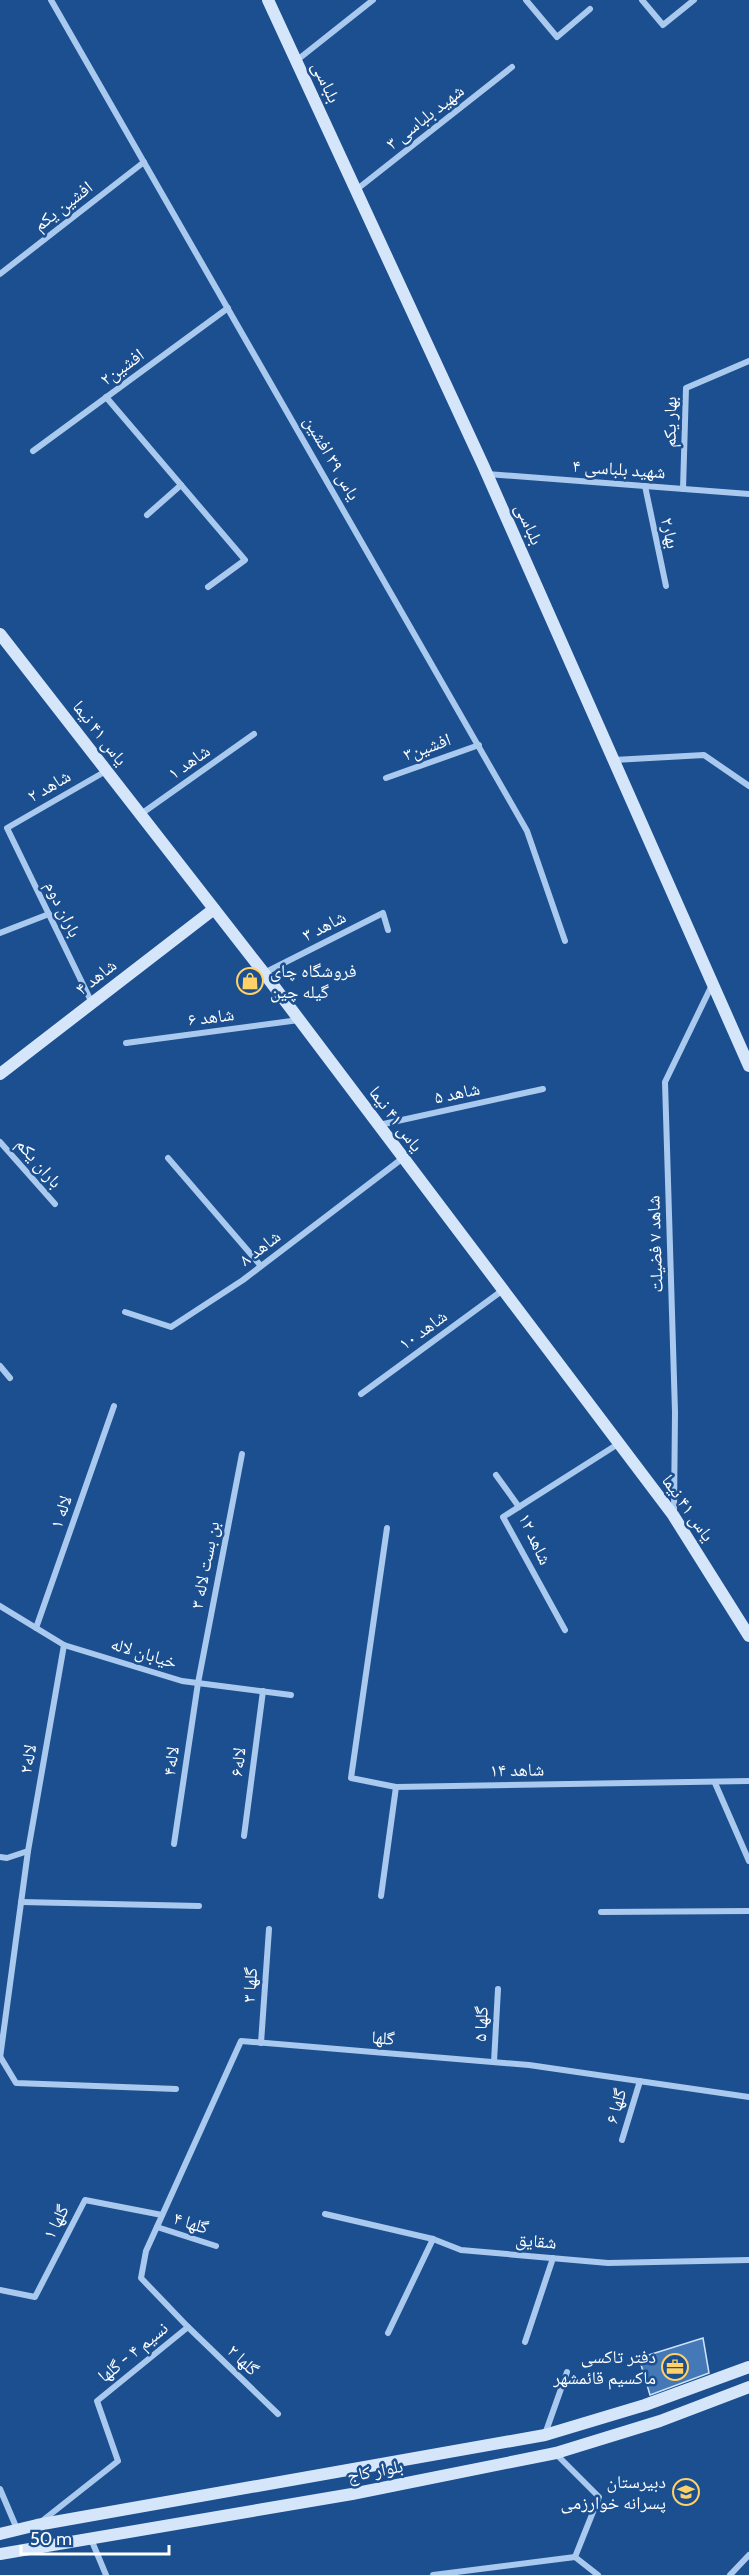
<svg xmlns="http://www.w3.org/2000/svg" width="749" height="2575" font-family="Cabin,'Noto Naskh Arabic',sans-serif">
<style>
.building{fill:#4478b7;stroke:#cfe3fa;stroke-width:1.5}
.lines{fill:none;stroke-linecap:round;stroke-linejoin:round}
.street{stroke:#a9c9ee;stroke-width:6}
.secondary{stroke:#d6e6fa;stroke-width:12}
.labels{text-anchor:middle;stroke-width:5;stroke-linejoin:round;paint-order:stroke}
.street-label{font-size:18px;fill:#fff;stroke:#1b4f8f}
.poi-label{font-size:18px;fill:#fff;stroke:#1b4f8f;text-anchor:end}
</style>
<rect width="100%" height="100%" fill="#1b4f8f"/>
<path class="building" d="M 703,2338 L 709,2373 L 650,2395 L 639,2358 Z"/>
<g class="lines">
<g class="street">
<path d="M 51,0 L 527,831 L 565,941"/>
<path d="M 526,0 L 557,37 L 590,9"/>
<path d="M 642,0 L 663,25 L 694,0"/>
<path d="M 296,61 L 373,0"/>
<path d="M 356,190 L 512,67"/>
<path d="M 0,274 L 144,162"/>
<path d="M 106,397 L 245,560 L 208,587"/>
<path d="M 33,451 L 228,308"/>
<path d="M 487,474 L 749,494"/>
<path d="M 645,486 L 666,586"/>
<path d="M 683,489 L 686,388 L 749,361"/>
<path d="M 147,515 L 181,485"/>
<path d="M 614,760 L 704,755 L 749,786"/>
<path d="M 386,778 L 479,745"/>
<path d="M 141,814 L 254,734"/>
<path d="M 0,933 L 49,914"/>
<path d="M 264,973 L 383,913 L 388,930"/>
<path d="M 92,1003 L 7,828 L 106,771"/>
<path d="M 126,1043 L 299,1020"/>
<path d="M 379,1125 L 543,1089"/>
<path d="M 0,1142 L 55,1204"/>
<path d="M 168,1158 L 261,1266"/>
<path d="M 125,1312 L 171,1327 L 243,1280 L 403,1158"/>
<path d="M 0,1366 L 10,1378"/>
<path d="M 361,1394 L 503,1290"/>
<path d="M 496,1475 L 519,1507"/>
<path d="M 674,1513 L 675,1412 L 665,1082 L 712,985"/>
<path d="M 387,1528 L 351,1778 L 396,1787"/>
<path d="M 0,1606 L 64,1645 L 182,1681 L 291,1695"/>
<path d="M 36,1628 L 114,1406"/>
<path d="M 565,1630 L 503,1517 L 618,1444"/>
<path d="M 715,1783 L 749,1861"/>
<path d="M 244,1836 L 263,1691"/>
<path d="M 174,1844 L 198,1683 L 242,1454"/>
<path d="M 0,1857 L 7,1858 L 28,1851 L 64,1645"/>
<path d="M 381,1896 L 396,1787 L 749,1781"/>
<path d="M 21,1902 L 199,1906"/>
<path d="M 601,1912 L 749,1911"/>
<path d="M 261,2043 L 269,1929"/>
<path d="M 0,2058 L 28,1851"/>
<path d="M 1,2058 L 16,2083 L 176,2089"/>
<path d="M 494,2062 L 498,1989"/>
<path d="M 622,2140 L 640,2081"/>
<path d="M 325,2214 L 433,2239 L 461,2250 L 608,2263 L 749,2260"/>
<path d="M 157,2227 L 216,2246"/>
<path d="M 0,2290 L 35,2297 L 85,2200 L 162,2215"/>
<path d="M 188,2327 L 278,2414"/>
<path d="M 388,2333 L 433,2239"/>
<path d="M 525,2342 L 553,2258"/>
<path d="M 545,2434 L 567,2372"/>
<path d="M 556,2454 L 599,2497 L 575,2557"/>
<path d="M 0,2489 L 17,2529"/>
<path d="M 42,2521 L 118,2461 L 97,2401 L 188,2327 L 141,2278 L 146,2251 L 241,2041 L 529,2065 L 749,2097"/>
<path d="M 91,2539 L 106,2575"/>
<path d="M 575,2557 L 598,2575"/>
<path d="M 433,2575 L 575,2557"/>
<path d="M 730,2575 L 749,2555"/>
</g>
<g class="secondary">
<path d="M 268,0 L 483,465 L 749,1066"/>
<path d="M 0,634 L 264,973 L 673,1515 L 749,1636"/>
<path d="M 0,1074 L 214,909"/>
<path d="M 0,2534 L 37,2525 L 545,2435 L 645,2405 L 749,2367"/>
<path d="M 0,2554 L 352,2494 L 556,2453 L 660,2421 L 749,2387"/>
</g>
</g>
<defs>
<symbol id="shop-ring" viewBox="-11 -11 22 22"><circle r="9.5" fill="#1b4f8f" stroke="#ffd166" stroke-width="1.5"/><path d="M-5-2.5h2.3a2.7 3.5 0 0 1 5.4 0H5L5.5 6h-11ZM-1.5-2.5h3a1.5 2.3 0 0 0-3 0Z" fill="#ffd166"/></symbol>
<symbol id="office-ring" viewBox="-11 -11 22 22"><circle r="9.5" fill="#1b4f8f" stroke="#ffd166" stroke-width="1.5"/><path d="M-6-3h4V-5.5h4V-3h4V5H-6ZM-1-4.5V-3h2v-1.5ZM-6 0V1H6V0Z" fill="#ffd166"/></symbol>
<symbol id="school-ring" viewBox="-11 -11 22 22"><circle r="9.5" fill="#1b4f8f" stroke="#ffd166" stroke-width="1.5"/><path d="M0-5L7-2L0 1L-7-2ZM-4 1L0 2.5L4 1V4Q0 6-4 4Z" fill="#ffd166"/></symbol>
</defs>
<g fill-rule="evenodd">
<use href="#shop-ring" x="235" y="966" width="30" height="30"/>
<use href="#office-ring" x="660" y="2352" width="30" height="30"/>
<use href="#school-ring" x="671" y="2477" width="30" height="30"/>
</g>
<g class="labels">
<g class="street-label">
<text transform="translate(326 82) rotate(65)" y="6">بلباسی</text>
<text transform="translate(425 117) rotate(-38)" y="6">شهید بلباسی ۳</text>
<text transform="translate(63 206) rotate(-38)" y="6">افشین یکم</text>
<text transform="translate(122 367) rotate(-36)" y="6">افشین۲</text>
<text transform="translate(670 422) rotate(-89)" y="6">بهار یکم</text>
<text transform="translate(332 458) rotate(60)" y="6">یاس ۳۹ افشین</text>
<text transform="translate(619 469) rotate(4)" y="6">شهید بلباسی ۴</text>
<text transform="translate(529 524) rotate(66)" y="6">بلباسی</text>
<text transform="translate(670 533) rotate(78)" y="6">بهار۲</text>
<text transform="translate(100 733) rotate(52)" y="6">یاس ۴۱ نیما</text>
<text transform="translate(427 747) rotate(-20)" y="6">افشین۳</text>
<text transform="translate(189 762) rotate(-35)" y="6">شاهد ۱</text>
<text transform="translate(49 786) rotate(-30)" y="6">شاهد ۲</text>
<text transform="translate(63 909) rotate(64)" y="6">باران دوم</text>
<text transform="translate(324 926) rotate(-27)" y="6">شاهد ۳</text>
<text transform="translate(96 977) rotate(-38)" y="6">شاهد ۴</text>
<text transform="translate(211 1017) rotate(-7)" y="6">شاهد ۶</text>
<text transform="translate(457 1093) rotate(-12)" y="6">شاهد ۵</text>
<text transform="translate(396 1119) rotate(53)" y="6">یاس ۴۱ نیما</text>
<text transform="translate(39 1163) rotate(49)" y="6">باران یکم</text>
<text transform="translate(655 1244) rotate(-92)" y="6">شاهد ۷ فضیلت</text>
<text transform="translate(260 1248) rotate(-37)" y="6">شاهد ۸</text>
<text transform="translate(423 1330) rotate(-36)" y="6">شاهد ۱۰</text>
<text transform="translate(688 1508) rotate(55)" y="6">یاس ۴۱ نیما</text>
<text transform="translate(61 1512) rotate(-71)" y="6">لاله ۱</text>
<text transform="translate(535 1539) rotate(65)" y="6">شاهد ۱۲</text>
<text transform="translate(205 1565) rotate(-79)" y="6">بن بست لاله ۳</text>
<text transform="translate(144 1653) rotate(17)" y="6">خیابان لاله</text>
<text transform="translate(28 1759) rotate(-80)" y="6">لاله۲</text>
<text transform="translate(171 1761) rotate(-82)" y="6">لاله۴</text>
<text transform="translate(238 1762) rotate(-83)" y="6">لاله۶</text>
<text transform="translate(517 1770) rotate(-1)" y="6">شاهد ۱۴</text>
<text transform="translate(250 1985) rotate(-86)" y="6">گلها ۳</text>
<text transform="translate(481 2024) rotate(-87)" y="6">گلها ۵</text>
<text transform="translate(383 2038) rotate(5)" y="6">گلها</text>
<text transform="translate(616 2106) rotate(-74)" y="6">گلها ۶</text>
<text transform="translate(56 2222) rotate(-63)" y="6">گلها ۱</text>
<text transform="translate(191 2223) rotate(18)" y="6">گلها ۴</text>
<text transform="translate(536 2241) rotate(5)" y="6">شقایق</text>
<text transform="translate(133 2352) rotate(-39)" y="6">نسیم ۴ - گلها</text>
<text transform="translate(243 2360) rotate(44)" y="6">گلها ۲</text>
<text transform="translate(375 2471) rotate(-11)" y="6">بلوار کاج</text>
</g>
<g class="poi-label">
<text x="270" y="977" text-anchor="start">فروشگاه چای<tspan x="270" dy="21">گیله‌ چین</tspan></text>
<text x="656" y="2363">دفتر تاکسی<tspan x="656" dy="21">ماکسیم قائمشهر</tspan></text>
<text x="666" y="2488">دبیرستان<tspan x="666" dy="21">پسرانه خوارزمی</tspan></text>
</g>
</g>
<path d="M21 2545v9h148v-9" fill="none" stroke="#ffffff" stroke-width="3"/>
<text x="30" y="2545" font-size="18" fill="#ffffff" stroke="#1b4f8f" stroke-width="4.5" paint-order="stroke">50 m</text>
</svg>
